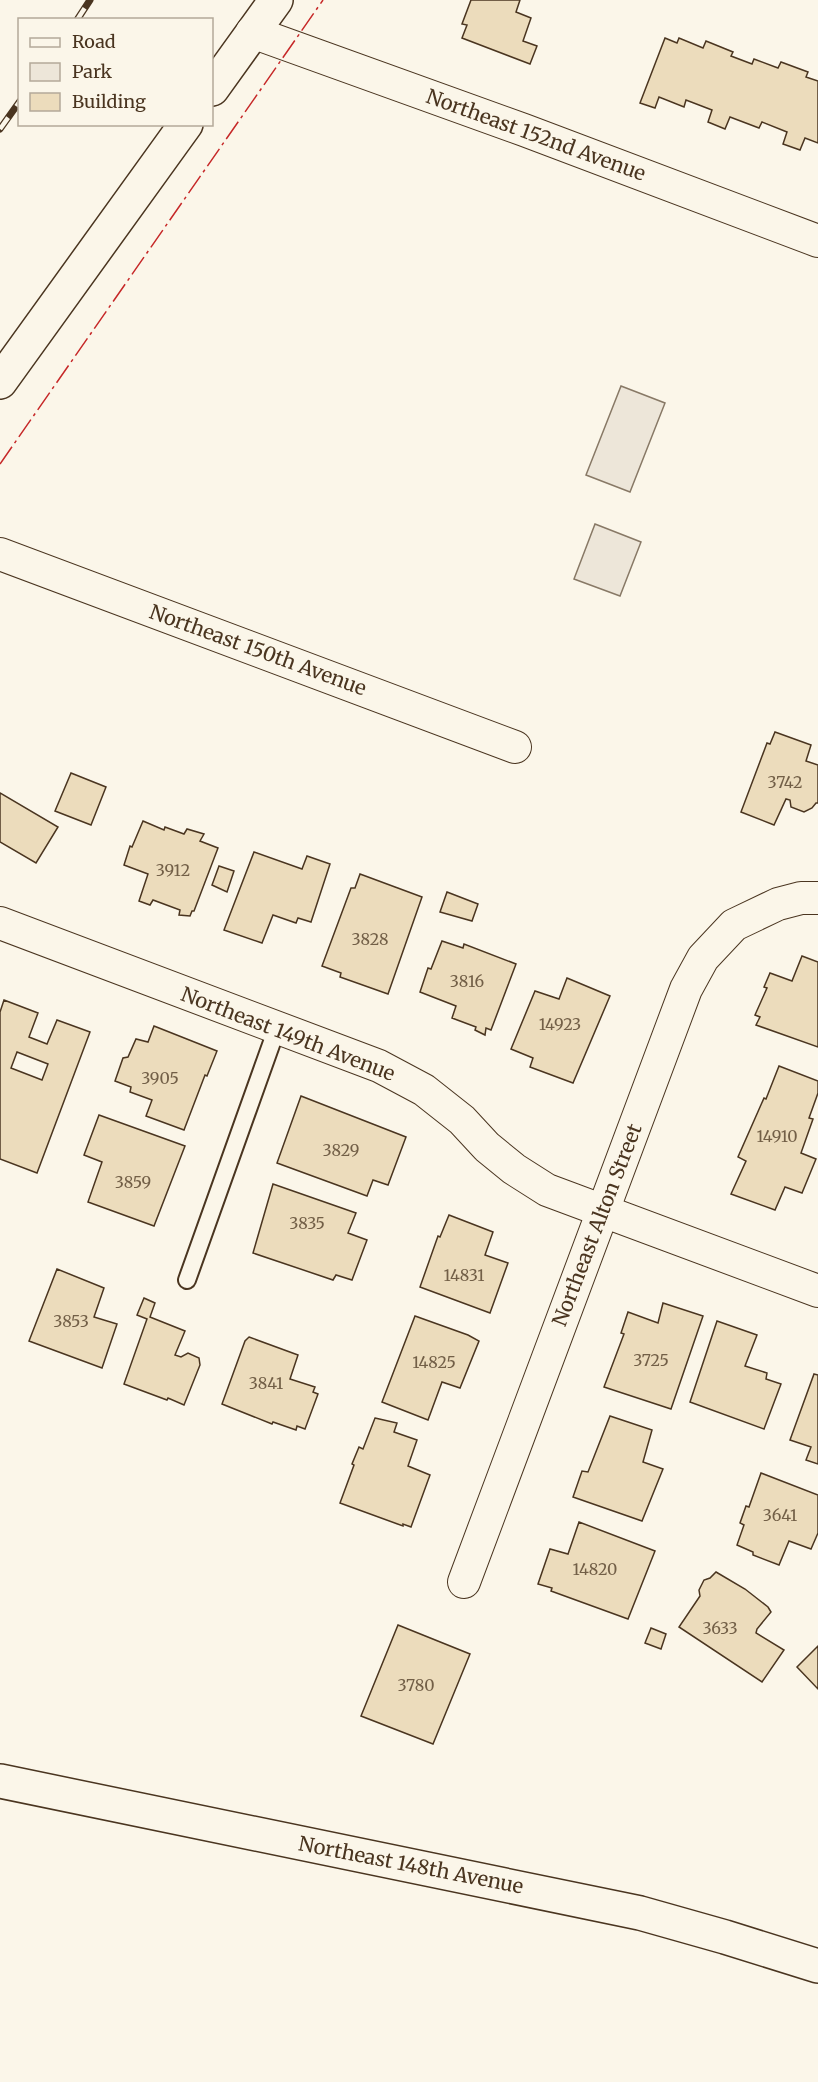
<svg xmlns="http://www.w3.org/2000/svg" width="818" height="2082" font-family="Merriweather,serif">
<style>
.green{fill:#ede6d9;stroke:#887966;stroke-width:1.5}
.building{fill:#ecdcbc;stroke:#4a3520;stroke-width:1.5;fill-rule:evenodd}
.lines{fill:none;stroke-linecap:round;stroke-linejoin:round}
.service-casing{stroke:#4a3520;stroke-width:20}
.minor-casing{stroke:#4a3520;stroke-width:34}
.secondary-casing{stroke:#4a3520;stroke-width:36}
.service{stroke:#fbf6e9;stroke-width:16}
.minor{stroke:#fbf6e9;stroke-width:32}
.secondary{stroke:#fbf6e9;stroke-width:33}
.rail-casing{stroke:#4a3520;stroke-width:7}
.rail{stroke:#fbf6e9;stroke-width:4.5;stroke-dasharray:14;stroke-linecap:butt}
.power{stroke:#c62828;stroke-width:1.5;stroke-dasharray:21 4.5 3 4.5;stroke-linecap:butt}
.labels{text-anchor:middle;stroke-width:4.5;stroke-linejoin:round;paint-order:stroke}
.number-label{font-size:16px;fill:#725f47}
.street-label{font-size:20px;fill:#4a3520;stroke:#fbf6e9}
</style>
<rect width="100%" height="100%" fill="#fbf6e9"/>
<g class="green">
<path d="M 621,386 L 665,403 L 630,492 L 586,475 Z"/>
<path d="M 595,524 L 641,542 L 620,596 L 574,579 Z"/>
</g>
<g class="building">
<path d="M 471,0 L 520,0 L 516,12 L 531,18 L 523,41 L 537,46 L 530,64 L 462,38 L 467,25 L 462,24 Z"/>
<path d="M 665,38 L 677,43 L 679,38 L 703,48 L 706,41 L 733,52 L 731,56 L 752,64 L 754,59 L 778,68 L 781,62 L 808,72 L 806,77 L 818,81 L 818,143 L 805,138 L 800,150 L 783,144 L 787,132 L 762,122 L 759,128 L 730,117 L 725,129 L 708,122 L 712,110 L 686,100 L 684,107 L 659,97 L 655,108 L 640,103 Z"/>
<path d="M 775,732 L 811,745 L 806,761 L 818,765 L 818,803 L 816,803 L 812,808 L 804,812 L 791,807 L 790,800 L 786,799 L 774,825 L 741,812 L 767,743 L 770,744 Z"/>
<path d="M 71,773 L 106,787 L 91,825 L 55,811 Z"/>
<path d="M 0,793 L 58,827 L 36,863 L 0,842 Z"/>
<path d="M 143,821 L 164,830 L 165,827 L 184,834 L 187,829 L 204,834 L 200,841 L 218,848 L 194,911 L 192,911 L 190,916 L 179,915 L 180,910 L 153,900 L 150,905 L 139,901 L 148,874 L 124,865 L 130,846 L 132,847 Z"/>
<path d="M 254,852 L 302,869 L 307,856 L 330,864 L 311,922 L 298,918 L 296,923 L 273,915 L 262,943 L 224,930 Z"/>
<path d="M 219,866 L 234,871 L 227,892 L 212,885 Z"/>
<path d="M 360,874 L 422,897 L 388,994 L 340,977 L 341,973 L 322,966 L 351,888 L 355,888 Z"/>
<path d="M 447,892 L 478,904 L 472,921 L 440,912 Z"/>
<path d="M 442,941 L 463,948 L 464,944 L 516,964 L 491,1030 L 486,1028 L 485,1035 L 475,1030 L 476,1027 L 452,1018 L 456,1006 L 420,992 L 428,968 L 431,969 Z"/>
<path d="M 802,956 L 818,962 L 818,1047 L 756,1025 L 760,1017 L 755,1015 L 767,988 L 764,987 L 770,973 L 792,981 Z"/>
<path d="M 567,978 L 610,996 L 573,1083 L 530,1067 L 533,1058 L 511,1049 L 535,991 L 559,999 Z"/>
<path d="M 4,1000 L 38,1013 L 29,1037 L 47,1044 L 57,1020 L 90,1032 L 37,1173 L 0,1159 L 0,1012 ZM 17,1052 L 48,1064 L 42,1080 L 11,1068 Z"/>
<path d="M 154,1026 L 217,1051 L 207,1076 L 205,1075 L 184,1130 L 146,1116 L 152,1100 L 130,1092 L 131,1087 L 115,1081 L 123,1058 L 128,1057 L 136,1039 L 148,1042 Z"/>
<path d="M 779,1066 L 818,1081 L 818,1093 L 809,1118 L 813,1119 L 801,1153 L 816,1159 L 802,1193 L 785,1187 L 775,1210 L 731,1194 L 746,1161 L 738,1157 L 764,1098 L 766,1099 Z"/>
<path d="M 301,1096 L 406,1137 L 388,1185 L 373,1180 L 367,1196 L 277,1163 Z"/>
<path d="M 99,1115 L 185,1146 L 154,1226 L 88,1202 L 102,1162 L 84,1155 Z"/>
<path d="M 273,1184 L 356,1213 L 348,1233 L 367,1240 L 352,1280 L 336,1275 L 333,1280 L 253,1253 Z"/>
<path d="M 449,1215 L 493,1232 L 485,1255 L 508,1263 L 490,1313 L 420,1287 L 438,1236 L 440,1237 Z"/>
<path d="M 57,1269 L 104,1288 L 94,1317 L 117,1324 L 102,1368 L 29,1341 Z"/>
<path d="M 144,1298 L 155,1303 L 150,1317 L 185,1331 L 175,1355 L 181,1357 L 188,1353 L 199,1358 L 200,1365 L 184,1405 L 168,1398 L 167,1400 L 124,1384 L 147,1319 L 137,1315 Z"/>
<path d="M 663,1303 L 703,1316 L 671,1409 L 604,1387 L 624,1334 L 621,1333 L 628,1312 L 658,1323 Z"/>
<path d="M 415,1316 L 468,1335 L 479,1341 L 460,1388 L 442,1382 L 428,1420 L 382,1402 Z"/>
<path d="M 717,1321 L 757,1335 L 745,1366 L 767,1373 L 766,1379 L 781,1384 L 764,1429 L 690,1402 Z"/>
<path d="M 249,1337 L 298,1355 L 290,1379 L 315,1387 L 313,1392 L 318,1394 L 305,1429 L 297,1426 L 296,1430 L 273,1422 L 272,1424 L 222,1404 L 245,1341 Z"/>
<path d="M 814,1374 L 818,1375 L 818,1464 L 806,1460 L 811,1447 L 790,1440 Z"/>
<path d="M 610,1416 L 652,1430 L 643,1462 L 663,1469 L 642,1521 L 573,1497 L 582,1471 L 588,1472 Z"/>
<path d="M 375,1418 L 397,1423 L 394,1432 L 417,1440 L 408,1466 L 430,1475 L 411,1527 L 403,1524 L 403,1526 L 340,1503 L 354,1465 L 352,1464 L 359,1447 L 363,1449 Z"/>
<path d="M 761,1473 L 818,1495 L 818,1533 L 811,1549 L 789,1541 L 779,1565 L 753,1555 L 753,1552 L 737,1545 L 744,1525 L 740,1523 L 746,1506 L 749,1507 Z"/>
<path d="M 579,1522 L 655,1551 L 628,1619 L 551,1591 L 552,1588 L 538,1584 L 550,1549 L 568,1554 Z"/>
<path d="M 716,1572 L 745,1589 L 768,1607 L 771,1612 L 757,1629 L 756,1633 L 784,1650 L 762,1682 L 679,1627 L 700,1596 L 699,1590 L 704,1580 L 710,1578 Z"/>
<path d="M 398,1625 L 470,1654 L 433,1744 L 361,1716 Z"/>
<path d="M 651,1628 L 666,1634 L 661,1649 L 645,1643 Z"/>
<path d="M 818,1646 L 818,1689 L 797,1667 Z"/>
</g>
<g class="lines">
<defs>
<path id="service" d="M 187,1280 L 277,1028"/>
<g id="minor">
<path d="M 252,32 L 524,130 L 818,241"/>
<path d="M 0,554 L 515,747"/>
<path d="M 0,923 L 379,1066 L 424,1090 L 462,1120 L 487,1147 L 514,1169 L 547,1190 L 818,1291"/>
<path d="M 464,1582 L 686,989 L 703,958 L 734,925 L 778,904 L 801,898 L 818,898"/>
</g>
<g id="secondary">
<path d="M 212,89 L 276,0"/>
<path d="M 0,382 L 186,124"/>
<path d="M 0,1781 L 640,1913 L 725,1937 L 818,1966"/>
</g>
</defs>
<use href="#service" class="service-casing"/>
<use href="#minor" class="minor-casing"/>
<use href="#secondary" class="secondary-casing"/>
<use href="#service" class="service"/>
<use href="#minor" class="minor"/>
<use href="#secondary" class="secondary"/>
<defs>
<g id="rail">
<path d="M 77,20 L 90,0"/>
<path d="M 0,129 L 20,101"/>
</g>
</defs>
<use href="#rail" class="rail-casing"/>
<use href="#rail" class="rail"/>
<path class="power" d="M 0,464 L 323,0"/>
</g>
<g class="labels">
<g class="number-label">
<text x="785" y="788">3742</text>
<text x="173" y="876">3912</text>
<text x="370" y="945">3828</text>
<text x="467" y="987">3816</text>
<text x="560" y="1030">14923</text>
<text x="160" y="1084">3905</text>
<text x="777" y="1142">14910</text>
<text x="341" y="1156">3829</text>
<text x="133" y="1188">3859</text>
<text x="307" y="1229">3835</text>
<text x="464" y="1281">14831</text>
<text x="71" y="1327">3853</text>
<text x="651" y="1366">3725</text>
<text x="434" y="1368">14825</text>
<text x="266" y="1389">3841</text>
<text x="780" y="1521">3641</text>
<text x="595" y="1575">14820</text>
<text x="720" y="1634">3633</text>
<text x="416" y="1691">3780</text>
</g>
<g class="street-label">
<text transform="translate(536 135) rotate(20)" y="7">Northeast 152nd Avenue</text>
<text transform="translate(258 650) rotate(20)" y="7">Northeast 150th Avenue</text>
<text transform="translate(288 1034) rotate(21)" y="7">Northeast 149th Avenue</text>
<text transform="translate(597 1225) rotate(-69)" y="7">Northeast Alton Street</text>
<text transform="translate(411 1865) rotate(11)" y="7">Northeast 148th Avenue</text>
</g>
</g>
<rect x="18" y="18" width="195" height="108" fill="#fbf6e9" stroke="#b4a999" stroke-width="1.5"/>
<rect x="30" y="38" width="30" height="9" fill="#fbf6e9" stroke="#b4a999" stroke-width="1.5"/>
<text x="72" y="48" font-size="18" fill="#4a3520">Road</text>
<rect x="30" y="63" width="30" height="18" fill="#ede6d9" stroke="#b4a999" stroke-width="1.5"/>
<text x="72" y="78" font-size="18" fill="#4a3520">Park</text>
<rect x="30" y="93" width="30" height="18" fill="#ecdcbc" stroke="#b4a999" stroke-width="1.5"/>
<text x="72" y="108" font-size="18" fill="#4a3520">Building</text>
</svg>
